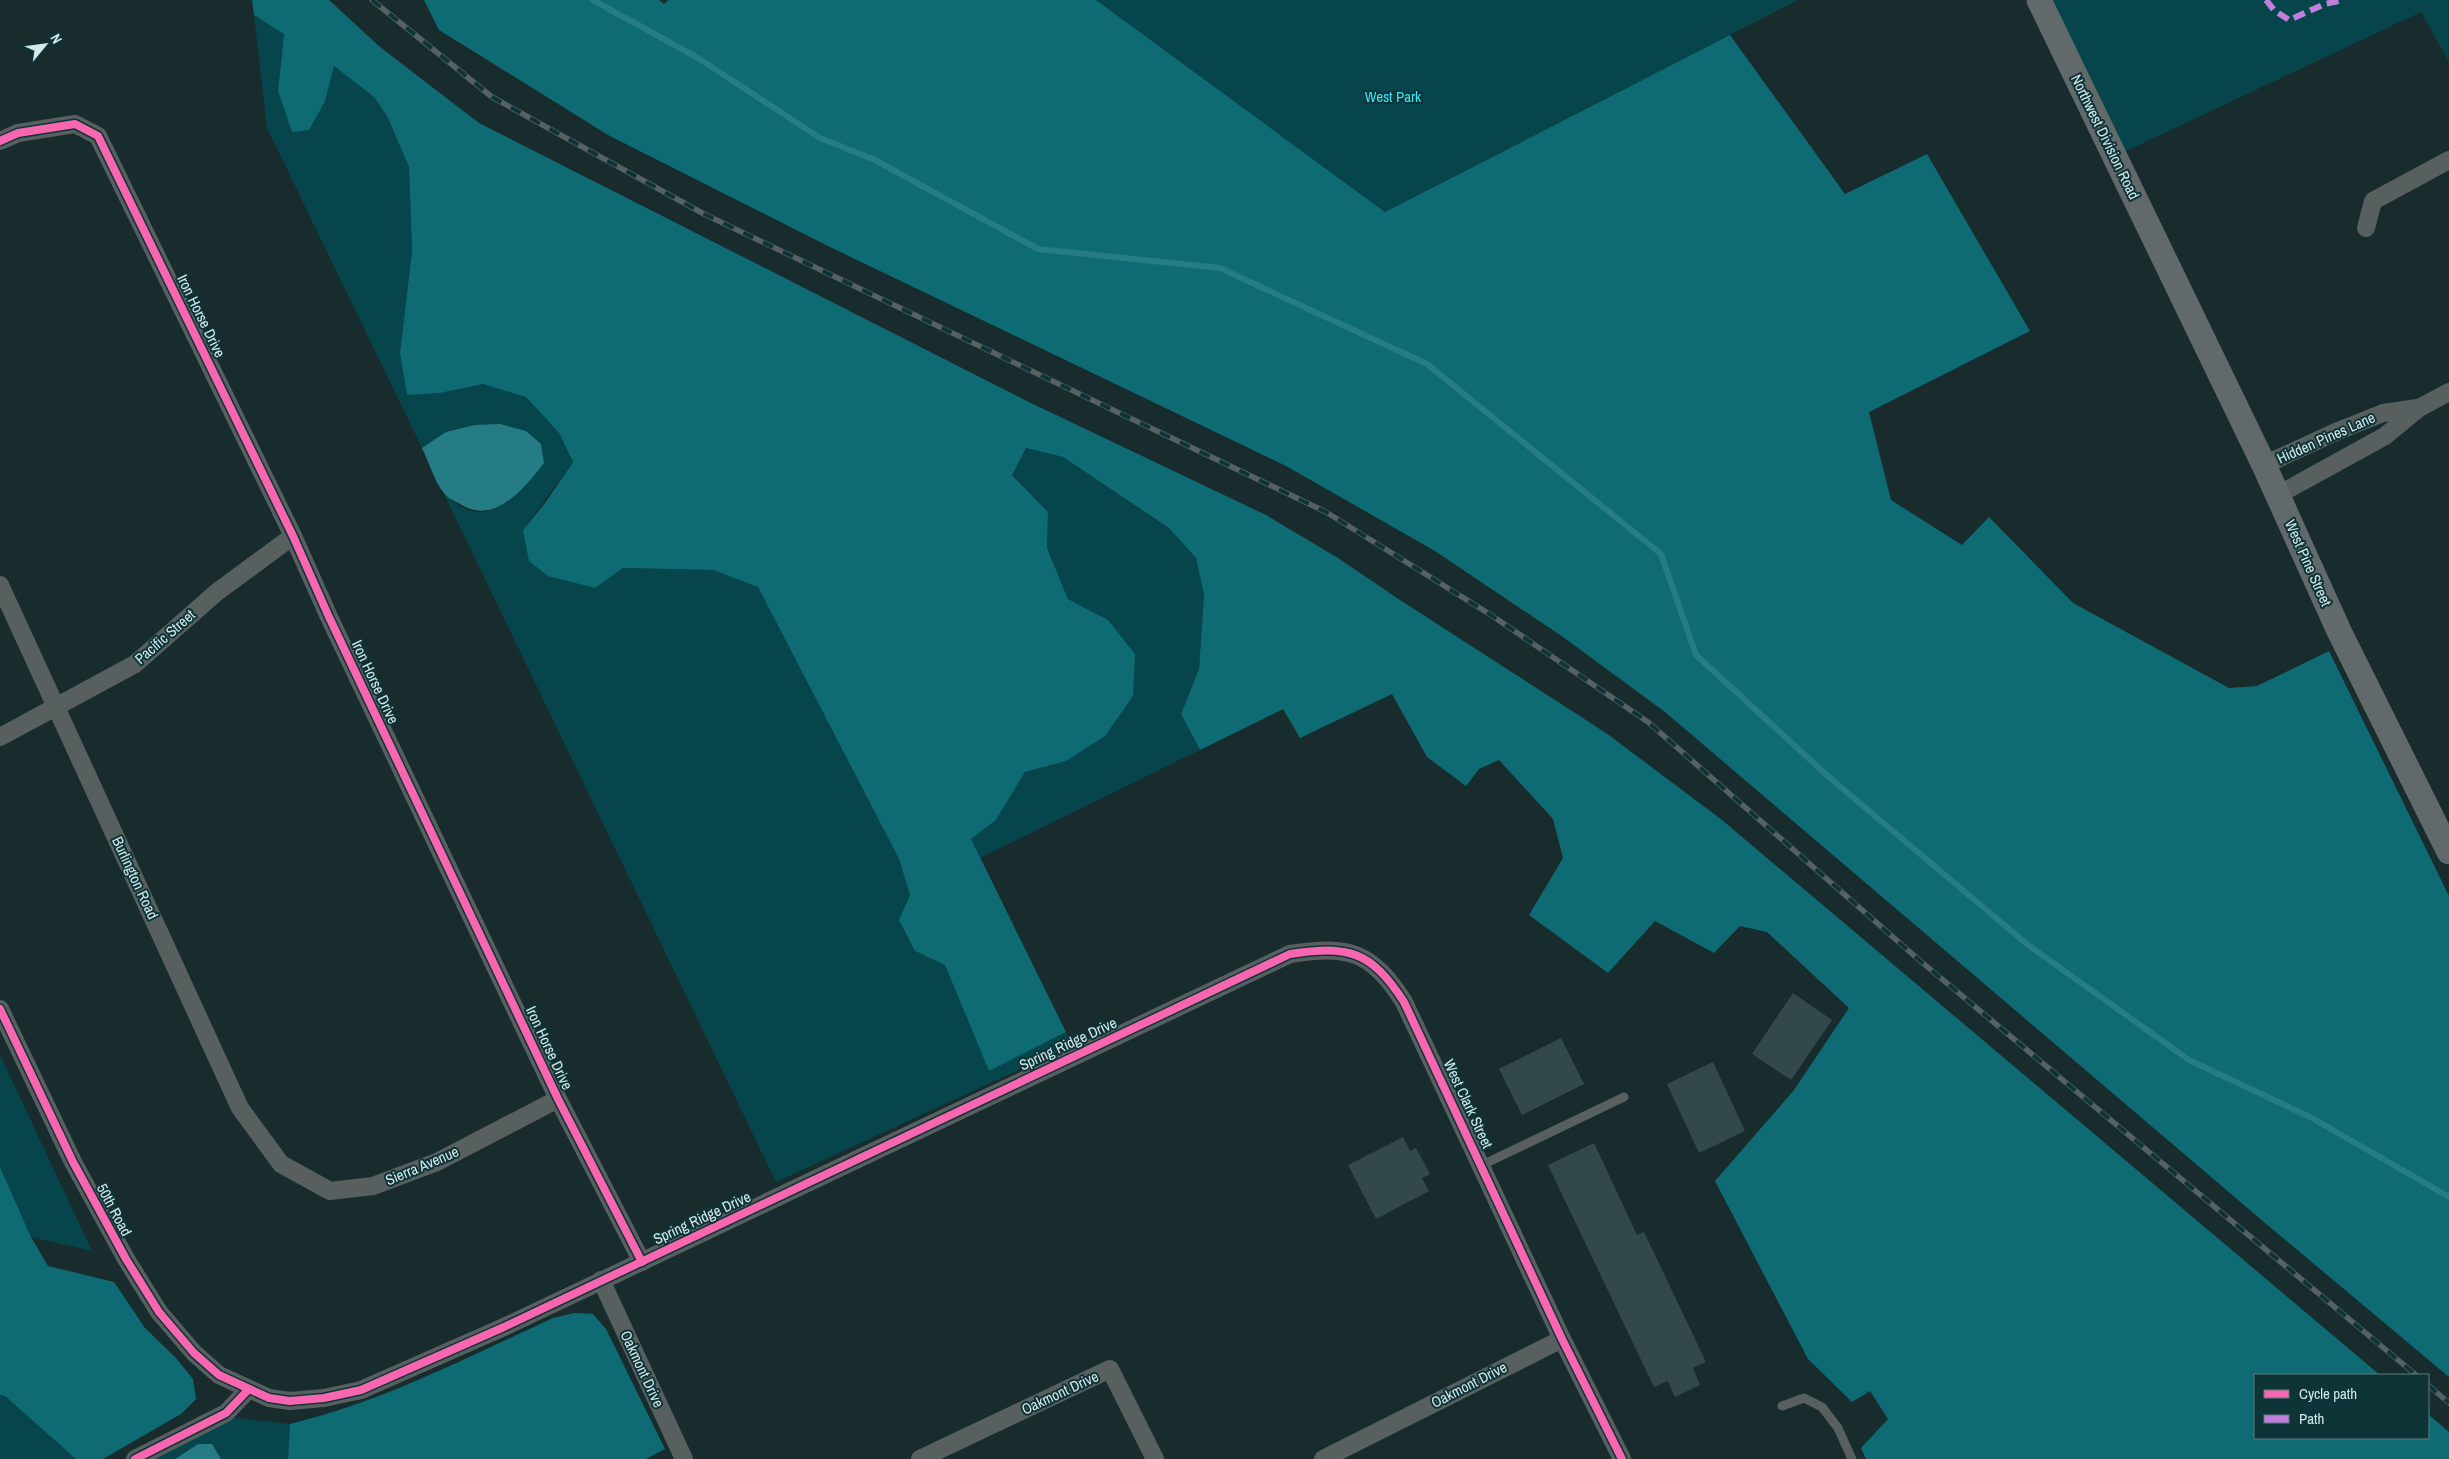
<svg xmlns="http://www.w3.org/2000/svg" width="2449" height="1459" font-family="'Archivo Narrow',sans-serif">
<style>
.green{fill:#06454b}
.forest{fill:#0e6a73}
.water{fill:#267c84}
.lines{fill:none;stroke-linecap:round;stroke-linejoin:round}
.stream{stroke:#267c84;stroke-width:6}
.building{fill:#33484b}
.lane{stroke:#585f5f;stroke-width:9}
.street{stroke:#585f5f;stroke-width:18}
.secondary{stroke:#61696a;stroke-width:25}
.rail-casing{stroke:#556162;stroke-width:5.5}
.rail{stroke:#0e3438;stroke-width:4;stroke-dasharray:11;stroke-linecap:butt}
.quiet{stroke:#c07fdc;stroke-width:6;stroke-dasharray:12 6;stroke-linecap:butt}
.cycleway-casing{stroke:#0e3438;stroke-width:11}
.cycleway{stroke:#f766af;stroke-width:8}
.labels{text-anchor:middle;stroke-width:4;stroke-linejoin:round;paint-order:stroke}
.park-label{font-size:15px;fill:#36e7f8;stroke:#0e3438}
.street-label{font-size:15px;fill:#d4e8ea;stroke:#0e3438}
</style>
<rect width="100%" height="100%" fill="#182c2e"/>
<g class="green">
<path d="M 1096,0 L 1798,0 L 1385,212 Z"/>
<path d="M 2051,0 L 2449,0 L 2449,62 L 2421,12 L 2124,152 Z"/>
<path d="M 254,15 L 284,33 L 278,91 L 325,101 L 334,65 L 374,97 L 387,116 L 409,167 L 412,251 L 400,353 L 440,393 L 483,384 L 526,397 L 559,433 L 573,462 L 523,530 L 595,588 L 623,568 L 713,570 L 758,587 L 899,859 L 910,895 L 915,951 L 945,965 L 989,1070 L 1066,1032 L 1073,1045 L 776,1182 L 444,494 C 452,499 462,509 471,511 C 499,519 529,482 543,463 L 541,444 L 446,432 L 422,448 L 267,128 Z"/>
<path d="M 1025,448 L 1063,457 L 1169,528 L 1196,558 L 1204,595 L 1199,669 L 1181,714 L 1200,750 L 980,858 L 971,839 L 996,820 L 1025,772 L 1066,761 L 1108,620 L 1068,599 L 1047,548 L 1048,512 L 1012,474 Z"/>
<path d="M 0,1055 L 92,1251 L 31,1237 L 0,1167 Z"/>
<path d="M 0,1395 L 5,1396 L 76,1459 L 0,1459 Z"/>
<path d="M 234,1418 L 290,1424 L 288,1459 L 221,1459 L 212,1444 L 198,1444 L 175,1459 L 155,1459 L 211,1423 Z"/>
</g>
<g class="forest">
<path d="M 252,0 L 329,0 L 380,47 L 479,123 L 1033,404 L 1266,515 L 1338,558 L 1400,600 L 1606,733 L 1722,820 L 2380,1375 L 2255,1375 L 2255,1438 L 2428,1438 L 2428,1414 L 2449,1432 L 2449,1459 L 1866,1459 L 1861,1448 L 1888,1419 L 1870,1391 L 1852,1402 L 1808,1359 L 1715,1181 L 1794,1090 L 1849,1008 L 1767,932 L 1740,926 L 1714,953 L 1655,921 L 1608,973 L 1529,915 L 1563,858 L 1553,819 L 1499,760 L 1479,769 L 1466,786 L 1427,757 L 1392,694 L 1300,738 L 1283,709 L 1200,750 L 1181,714 L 1199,669 L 1204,595 L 1196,558 L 1169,528 L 1063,457 L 1026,448 L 1012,475 L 1048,512 L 1047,548 L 1068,599 L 1108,620 L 1135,654 L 1133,696 L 1105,736 L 1066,761 L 1025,772 L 996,820 L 971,839 L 1066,1032 L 989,1071 L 945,965 L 915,951 L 899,920 L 910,895 L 899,859 L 758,587 L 713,570 L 623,568 L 595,588 L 548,576 L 529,561 L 523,530 L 545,503 L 573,462 L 559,433 L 526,397 L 483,384 L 440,393 L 407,395 L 400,353 L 412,251 L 409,167 L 387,116 L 374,97 L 334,66 L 325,101 L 309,130 L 292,132 L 278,91 L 284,34 L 254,15 Z"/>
<path d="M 424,0 L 659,0 L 664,4 L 668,0 L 1096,0 L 1385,212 L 1730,35 L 1845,194 L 1927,154 L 2030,331 L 1869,412 L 1891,500 L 1962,545 L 1989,517 L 2073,603 L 2229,688 L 2257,686 L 2329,651 L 2449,896 L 2449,1377 L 2271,1228 L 1665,712 L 1563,637 L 1435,551 L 1286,466 L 832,248 L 608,135 L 439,30 Z"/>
<path d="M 0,1167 L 31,1237 L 48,1266 L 114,1282 L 145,1328 L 176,1358 L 193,1379 L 196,1399 L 181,1414 L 103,1459 L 76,1459 L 5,1396 L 0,1395 Z"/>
<path d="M 574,1313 L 593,1314 L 606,1329 L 665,1449 L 646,1459 L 288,1459 L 290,1424 C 382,1402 468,1357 553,1318 Z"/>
</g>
<g class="water">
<path d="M 500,424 L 526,431 L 541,444 L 544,463 C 524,489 494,526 460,504 C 455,501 447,498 444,493 C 434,481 429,462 422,448 L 446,432 L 475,425 Z"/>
<path d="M 198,1444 L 212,1444 L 221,1459 L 175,1459 Z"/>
</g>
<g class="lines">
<path class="stream" d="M 593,0 L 698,58 L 820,138 L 873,159 L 1038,249 L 1220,268 L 1427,364 L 1661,554 L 1696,655 L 1830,778 L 2028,945 L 2189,1060 L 2312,1118 L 2449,1197"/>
</g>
<g class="building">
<path d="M 1793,993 L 1832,1020 L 1791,1080 L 1752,1054 Z"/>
<path d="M 1561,1038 L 1584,1084 L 1522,1115 L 1499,1069 Z"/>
<path d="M 1713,1062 L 1745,1131 L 1699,1153 L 1667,1084 Z"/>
<path d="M 1403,1137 L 1410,1151 L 1416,1148 L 1430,1174 L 1422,1178 L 1429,1191 L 1376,1219 L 1348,1165 Z"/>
<path d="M 1594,1143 L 1637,1235 L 1644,1232 L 1706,1362 L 1693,1368 L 1700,1385 L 1675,1397 L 1668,1381 L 1654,1387 L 1548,1165 Z"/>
</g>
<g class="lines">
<g class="lane">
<path d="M 1482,1165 L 1624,1097"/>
<path d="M 1782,1406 L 1804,1398 L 1822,1407 L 1838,1428 L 1852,1459"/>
</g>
<g class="street">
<path d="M 0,141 L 18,133 L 75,124 L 98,136 L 293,536 L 329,617 L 558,1099 L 642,1262"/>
<path d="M 2366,228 L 2373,201 L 2449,160"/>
<path d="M 2264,465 L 2338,431 L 2383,413 L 2418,408"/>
<path d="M 2278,495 L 2385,436 L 2419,408 L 2449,392"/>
<path d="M 0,585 L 240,1108 L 281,1164 L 330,1191 L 373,1186 L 437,1162 L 558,1099"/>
<path d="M 0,737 L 135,664 L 217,592 L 293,536"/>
<path d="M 0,1009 L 73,1162 L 126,1259 L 159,1312 L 194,1353 L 219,1375 L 269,1398 L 290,1401 L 324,1398 L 361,1390 L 504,1327 L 1290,954 C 1349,945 1371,951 1404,1002 L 1562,1339 L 1622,1459"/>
<path d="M 601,1280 L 684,1459"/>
<path d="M 135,1459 L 226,1413 L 248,1390"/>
<path d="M 920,1459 L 1110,1369 L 1155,1459"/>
<path d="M 1323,1459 L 1562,1339"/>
</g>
<path class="secondary" d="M 2039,0 L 2264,465 L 2339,631 L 2449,852"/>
<defs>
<g id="rail">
<path d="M 372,0 L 492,97 L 704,214 L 1326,512 L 1491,615 L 1648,722 L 1918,959 L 2416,1375"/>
<path d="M 2428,1385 L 2449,1403"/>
</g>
</defs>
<use href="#rail" class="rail-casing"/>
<use href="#rail" class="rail"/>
<path class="quiet" d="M 2266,0 L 2274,10 L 2289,20 L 2325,4 L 2343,0"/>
<defs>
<g id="cycleway">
<path d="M 0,141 L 18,133 L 75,124 L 98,136 L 293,536 L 329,617 L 558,1099 L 642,1262"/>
<path d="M 0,1009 L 73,1162 L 126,1259 L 159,1312 L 194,1353 L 219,1375 L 269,1398 L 290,1401 L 324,1398 L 361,1390 L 504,1327 L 1290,954 C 1349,945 1371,951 1404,1002 L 1562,1339 L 1622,1459"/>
<path d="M 135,1459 L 226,1413 L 248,1390"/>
</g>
</defs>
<use href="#cycleway" class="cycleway-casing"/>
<use href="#cycleway" class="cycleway"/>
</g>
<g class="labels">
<g class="park-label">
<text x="1393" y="102">West Park</text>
</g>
<g class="street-label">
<text transform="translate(2105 137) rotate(64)" y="5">Northwest Division Road</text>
<text transform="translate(201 316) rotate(64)" y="5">Iron Horse Drive</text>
<text transform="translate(2326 438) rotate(-24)" y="5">Hidden Pines Lane</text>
<text transform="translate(2308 563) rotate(66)" y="5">West Pine Street</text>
<text transform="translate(165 637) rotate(-41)" y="5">Pacific Street</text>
<text transform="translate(375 682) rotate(65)" y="5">Iron Horse Drive</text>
<text transform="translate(135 878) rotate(65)" y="5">Burlington Road</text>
<text transform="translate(1068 1044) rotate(-25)" y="5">Spring Ridge Drive</text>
<text transform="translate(549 1048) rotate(65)" y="5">Iron Horse Drive</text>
<text transform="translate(1468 1104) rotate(65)" y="5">West Clark Street</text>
<text transform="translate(422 1166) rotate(-23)" y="5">Sierra Avenue</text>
<text transform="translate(114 1210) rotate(62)" y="5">50th Road</text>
<text transform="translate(702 1218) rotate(-25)" y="5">Spring Ridge Drive</text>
<text transform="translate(642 1369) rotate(65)" y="5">Oakmont Drive</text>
<text transform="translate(1469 1385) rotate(-27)" y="5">Oakmont Drive</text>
<text transform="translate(1060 1393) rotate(-25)" y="5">Oakmont Drive</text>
</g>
</g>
<rect x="2254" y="1374" width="175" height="65" fill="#0e3438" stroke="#5d7c7f"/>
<rect x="2264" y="1390" width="25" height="8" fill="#f766af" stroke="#5d7c7f"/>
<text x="2299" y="1399" font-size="15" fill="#d4e8ea">Cycle path</text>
<rect x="2264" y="1415" width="25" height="8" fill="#c07fdc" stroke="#5d7c7f"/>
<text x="2299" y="1424" font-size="15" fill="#d4e8ea">Path</text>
<g transform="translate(45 45) rotate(61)" stroke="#0e3438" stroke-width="4" paint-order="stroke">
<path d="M0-4L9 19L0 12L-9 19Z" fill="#d4e8ea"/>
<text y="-8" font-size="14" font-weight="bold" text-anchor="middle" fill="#d4e8ea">N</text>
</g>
</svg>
